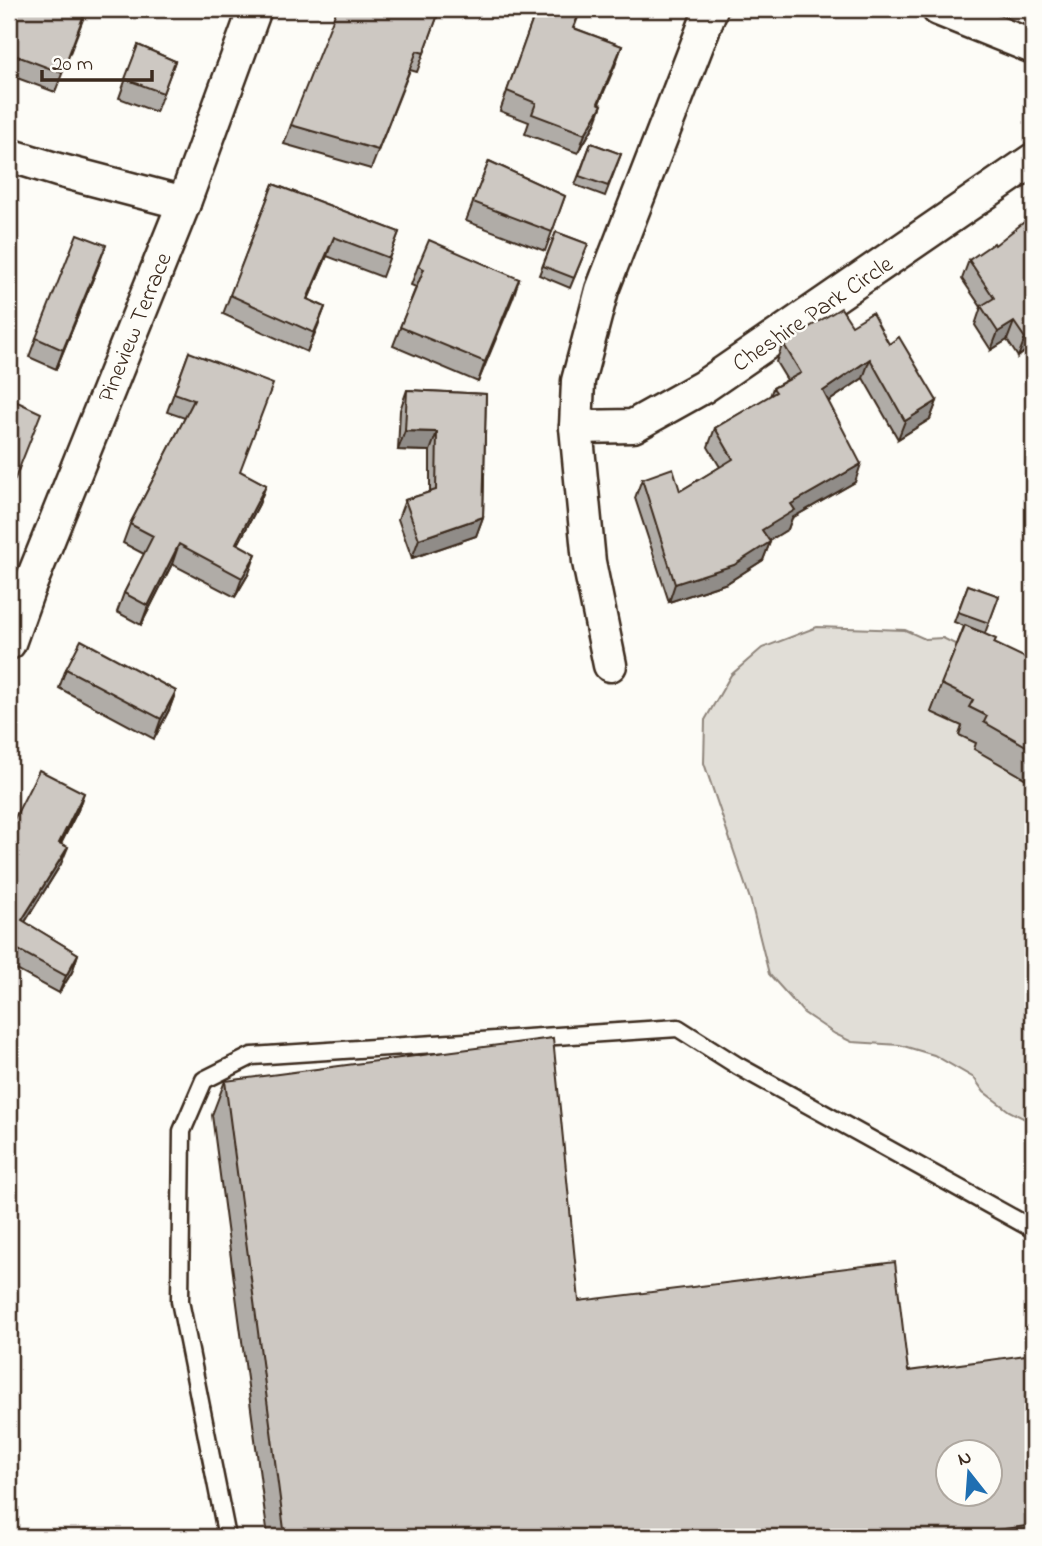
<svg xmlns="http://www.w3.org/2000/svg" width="1042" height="1546" font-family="'Indie Flower',sans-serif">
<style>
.green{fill:#e1ded7;stroke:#8e847a;stroke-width:2}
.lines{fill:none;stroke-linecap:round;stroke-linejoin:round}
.lane-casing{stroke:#3b2a1e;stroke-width:21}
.street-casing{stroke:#3b2a1e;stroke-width:37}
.lane{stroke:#fdfcf7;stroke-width:16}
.street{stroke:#fdfcf7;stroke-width:32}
.wall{fill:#b0aca7;stroke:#3b2a1e;stroke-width:2}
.shaded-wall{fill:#908c88;stroke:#3b2a1e;stroke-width:2}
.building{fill:#cdc8c2;stroke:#3b2a1e;stroke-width:2;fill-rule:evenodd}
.labels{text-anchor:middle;stroke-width:5;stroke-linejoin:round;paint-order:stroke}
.street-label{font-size:24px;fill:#3b2a1e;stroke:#fdfcf7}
</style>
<rect width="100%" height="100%" fill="#fdfcf7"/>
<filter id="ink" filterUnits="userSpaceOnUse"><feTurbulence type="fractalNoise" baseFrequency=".0143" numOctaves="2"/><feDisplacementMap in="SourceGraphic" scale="14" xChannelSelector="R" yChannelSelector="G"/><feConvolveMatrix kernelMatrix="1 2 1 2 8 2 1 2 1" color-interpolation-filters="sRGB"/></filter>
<g filter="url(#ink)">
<path class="green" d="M 817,627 L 905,630 L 925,639 L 943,638 L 971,652 L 1033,720 L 1033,1123 L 1009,1111 L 984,1092 L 974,1078 L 934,1055 L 900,1045 L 852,1042 L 835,1034 L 804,1013 L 769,974 L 751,902 L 704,763 L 705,720 L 731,675 L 762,648 Z"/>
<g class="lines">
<defs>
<path id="lane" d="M 227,1537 L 180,1301 L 182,1131 L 204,1080 L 252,1056 L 678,1028 L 738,1066 L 1033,1229"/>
<g id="street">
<path d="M 938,9 L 1033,47"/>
<path d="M 9,155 L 58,170 L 184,203"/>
<path d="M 576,427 L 633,426 L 703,387 L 1033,160"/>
<path d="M 9,643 L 28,590 L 184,203 L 255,9"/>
<path d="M 610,665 L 589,562 L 576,427 L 578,381 L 602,290 L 711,9"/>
</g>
</defs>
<use href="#lane" class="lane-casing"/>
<use href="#street" class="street-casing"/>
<use href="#lane" class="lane"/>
<use href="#street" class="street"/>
</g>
<g class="wall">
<path d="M 9,9 L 87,9 L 55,92 L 9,75 Z"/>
<path d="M 440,9 L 417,72 L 410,70 L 371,169 L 284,144 L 291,125 Z"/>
<path d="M 580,12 L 574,28 L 622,46 L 599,103 L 595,124 L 578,153 L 525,134 L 529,122 L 500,111 L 535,13 L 545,17 Z"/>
<path d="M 138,45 L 175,61 L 156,112 L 119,98 Z"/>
<path d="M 591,143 L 621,154 L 605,196 L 575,185 Z"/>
<path d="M 489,161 L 565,196 L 545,251 L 466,221 Z"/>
<path d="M 273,184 L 399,232 L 382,277 L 327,256 L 308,299 L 325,307 L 307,352 L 223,314 Z"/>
<path d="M 556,232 L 588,244 L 570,288 L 539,275 Z"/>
<path d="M 969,260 L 1033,345 L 1018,357 L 1007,340 L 991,350 L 975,325 L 981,307 L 962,279 Z"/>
<path d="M 99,264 L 56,369 L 29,357 L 36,338 Z"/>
<path d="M 418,266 L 519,279 L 478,382 L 393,346 L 416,287 L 411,285 Z"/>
<path d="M 852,325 L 889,344 L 937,401 L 930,419 L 898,439 L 863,378 L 828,402 L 855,482 L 792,518 L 788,529 L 769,540 L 770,542 L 763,560 L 727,583 L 669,602 L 635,498 L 642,479 L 680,491 L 720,467 L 708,447 L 715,428 L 770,396 L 773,388 L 787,380 L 776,362 L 783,343 Z"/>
<path d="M 189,352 L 240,472 L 266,485 L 259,504 L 238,544 L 249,573 L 235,597 L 172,564 L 141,625 L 117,612 L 124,593 L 144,554 L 123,543 L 130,524 L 185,418 L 167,412 Z"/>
<path d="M 407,390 L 486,394 L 483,517 L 476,536 L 412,558 L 398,519 L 405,500 L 430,492 L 430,451 L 398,450 L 400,410 Z"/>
<path d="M 968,585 L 999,596 L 985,633 L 971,628 L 1028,667 L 1033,670 L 1033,783 L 974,749 L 976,743 L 959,735 L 962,726 L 931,712 L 964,626 L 954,622 Z"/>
<path d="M 66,669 L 176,691 L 169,710 L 154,739 L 59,688 Z"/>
<path d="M 78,810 L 61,844 L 61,864 L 25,922 L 78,954 L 72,972 L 59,993 L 9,966 L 9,829 Z"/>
<path d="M 225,1081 L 579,1301 L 908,1371 L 1033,1537 L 268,1537 L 212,1115 Z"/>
</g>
<g class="shaded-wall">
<path d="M 622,46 L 615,66 L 591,122 L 598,103 Z"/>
<path d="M 602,105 L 595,124 L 578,153 L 585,134 Z"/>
<path d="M 334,237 L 327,256 L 300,318 L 307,299 Z"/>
<path d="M 106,245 L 99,264 L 56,369 L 63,350 Z"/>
<path d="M 519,279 L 513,298 L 478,382 L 485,362 Z"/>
<path d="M 325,307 L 318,326 L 307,352 L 314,333 Z"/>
<path d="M 1014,322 L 1007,340 L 991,350 L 998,332 Z"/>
<path d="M 1033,332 L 1033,345 L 1018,357 L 1025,338 Z"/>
<path d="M 870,359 L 863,378 L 816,410 L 823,391 Z"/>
<path d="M 937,401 L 930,419 L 898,439 L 905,421 Z"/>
<path d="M 405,431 L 437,432 L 430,451 L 398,450 Z"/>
<path d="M 861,464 L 855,482 L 792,518 L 788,529 L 756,549 L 762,530 L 791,504 Z"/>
<path d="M 266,485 L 259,504 L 229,562 L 236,543 Z"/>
<path d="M 483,517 L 476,536 L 412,558 L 419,539 Z"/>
<path d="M 770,542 L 763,560 L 727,583 L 669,602 L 675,584 Z"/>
<path d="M 179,544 L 172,564 L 141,625 L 148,606 Z"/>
<path d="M 256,554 L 249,573 L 235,597 L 242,578 Z"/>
<path d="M 176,691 L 169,710 L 154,739 L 161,719 Z"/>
<path d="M 84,793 L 78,810 L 52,860 L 59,843 Z"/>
<path d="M 68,847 L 61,864 L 15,938 L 22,920 Z"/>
<path d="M 78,954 L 72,972 L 59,993 L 66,976 Z"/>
<path d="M 1033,1525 L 1033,1537 L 945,1537 Z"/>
</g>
<g class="building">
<path d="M 9,9 L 86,9 L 62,73 L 9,53 Z"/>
<path d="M 337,9 L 440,9 L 424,53 L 417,51 L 378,150 L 291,125 Z"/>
<path d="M 549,9 L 574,9 L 580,12 L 573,28 L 622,46 L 598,103 L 602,105 L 585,134 L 532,114 L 536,103 L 507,91 L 535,13 L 545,17 Z"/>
<path d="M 138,45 L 175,61 L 163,93 L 125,79 Z"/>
<path d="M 591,143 L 621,154 L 608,186 L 579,176 Z"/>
<path d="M 489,161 L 565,196 L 552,232 L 473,202 Z"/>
<path d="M 273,184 L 399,232 L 389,258 L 334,237 L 307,299 L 325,307 L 314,333 L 230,295 Z"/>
<path d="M 9,193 L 12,195 L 9,205 Z"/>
<path d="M 1033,215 L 1033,332 L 1025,338 L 1014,322 L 998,332 L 981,306 L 994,298 L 969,260 L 994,243 L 995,245 Z"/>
<path d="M 556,232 L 588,244 L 574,278 L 543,266 Z"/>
<path d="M 77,234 L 106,245 L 63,350 L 36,338 Z"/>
<path d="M 429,240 L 519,279 L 485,362 L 400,327 L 424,269 L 418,266 Z"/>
<path d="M 841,308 L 852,325 L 872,313 L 889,344 L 899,337 L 937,401 L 905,421 L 870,359 L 823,391 L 861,464 L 791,504 L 795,510 L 762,530 L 770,542 L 734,565 L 675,584 L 642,479 L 673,468 L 680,491 L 733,459 L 715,428 L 776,392 L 773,388 L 801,373 L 783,343 Z"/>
<path d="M 189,352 L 273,384 L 240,471 L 266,485 L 236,543 L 256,554 L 242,578 L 179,544 L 148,606 L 124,593 L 153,536 L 130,524 L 194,400 L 174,393 Z"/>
<path d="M 407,390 L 486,394 L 483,517 L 419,539 L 405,500 L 436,490 L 437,432 L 405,431 Z"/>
<path d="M 9,398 L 41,413 L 9,494 Z"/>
<path d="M 968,585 L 999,596 L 989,623 L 958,612 Z"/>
<path d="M 965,625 L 996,639 L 994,643 L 1030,660 L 1027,667 L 1033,670 L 1033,750 L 984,722 L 987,716 L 969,707 L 973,700 L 941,684 Z"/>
<path d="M 81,640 L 176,691 L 161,719 L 66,669 Z"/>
<path d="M 39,770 L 84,793 L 59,843 L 68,847 L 22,920 L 78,954 L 66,976 L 9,945 L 9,867 L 15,853 L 9,850 L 9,829 Z"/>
<path d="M 553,1038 L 579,1301 L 895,1262 L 908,1371 L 1033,1354 L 1033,1525 L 945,1537 L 285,1537 L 225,1081 ZM 948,1452 L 990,1452 L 990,1494 L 948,1494 Z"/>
</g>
</g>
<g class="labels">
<g class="street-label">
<text transform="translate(812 313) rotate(-34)" y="8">Cheshire Park Circle</text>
<text transform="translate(134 327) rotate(-68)" y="8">Pineview Terrace</text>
</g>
</g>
<rect width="1042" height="1546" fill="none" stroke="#fdfcf7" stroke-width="35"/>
<rect x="18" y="18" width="1007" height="1511" fill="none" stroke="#3b2a1e" stroke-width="2.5" filter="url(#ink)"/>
<g transform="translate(969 1473) rotate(343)"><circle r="33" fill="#fdfcf7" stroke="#afa8a0" stroke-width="2"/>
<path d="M0-5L12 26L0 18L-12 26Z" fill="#1f6fb2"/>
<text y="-10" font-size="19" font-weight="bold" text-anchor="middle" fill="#3b2a1e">N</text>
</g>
<path d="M42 70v10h110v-10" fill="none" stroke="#3b2a1e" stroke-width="3.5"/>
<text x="52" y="70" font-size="21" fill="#3b2a1e" stroke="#fdfcf7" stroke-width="5" paint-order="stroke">20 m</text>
</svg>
